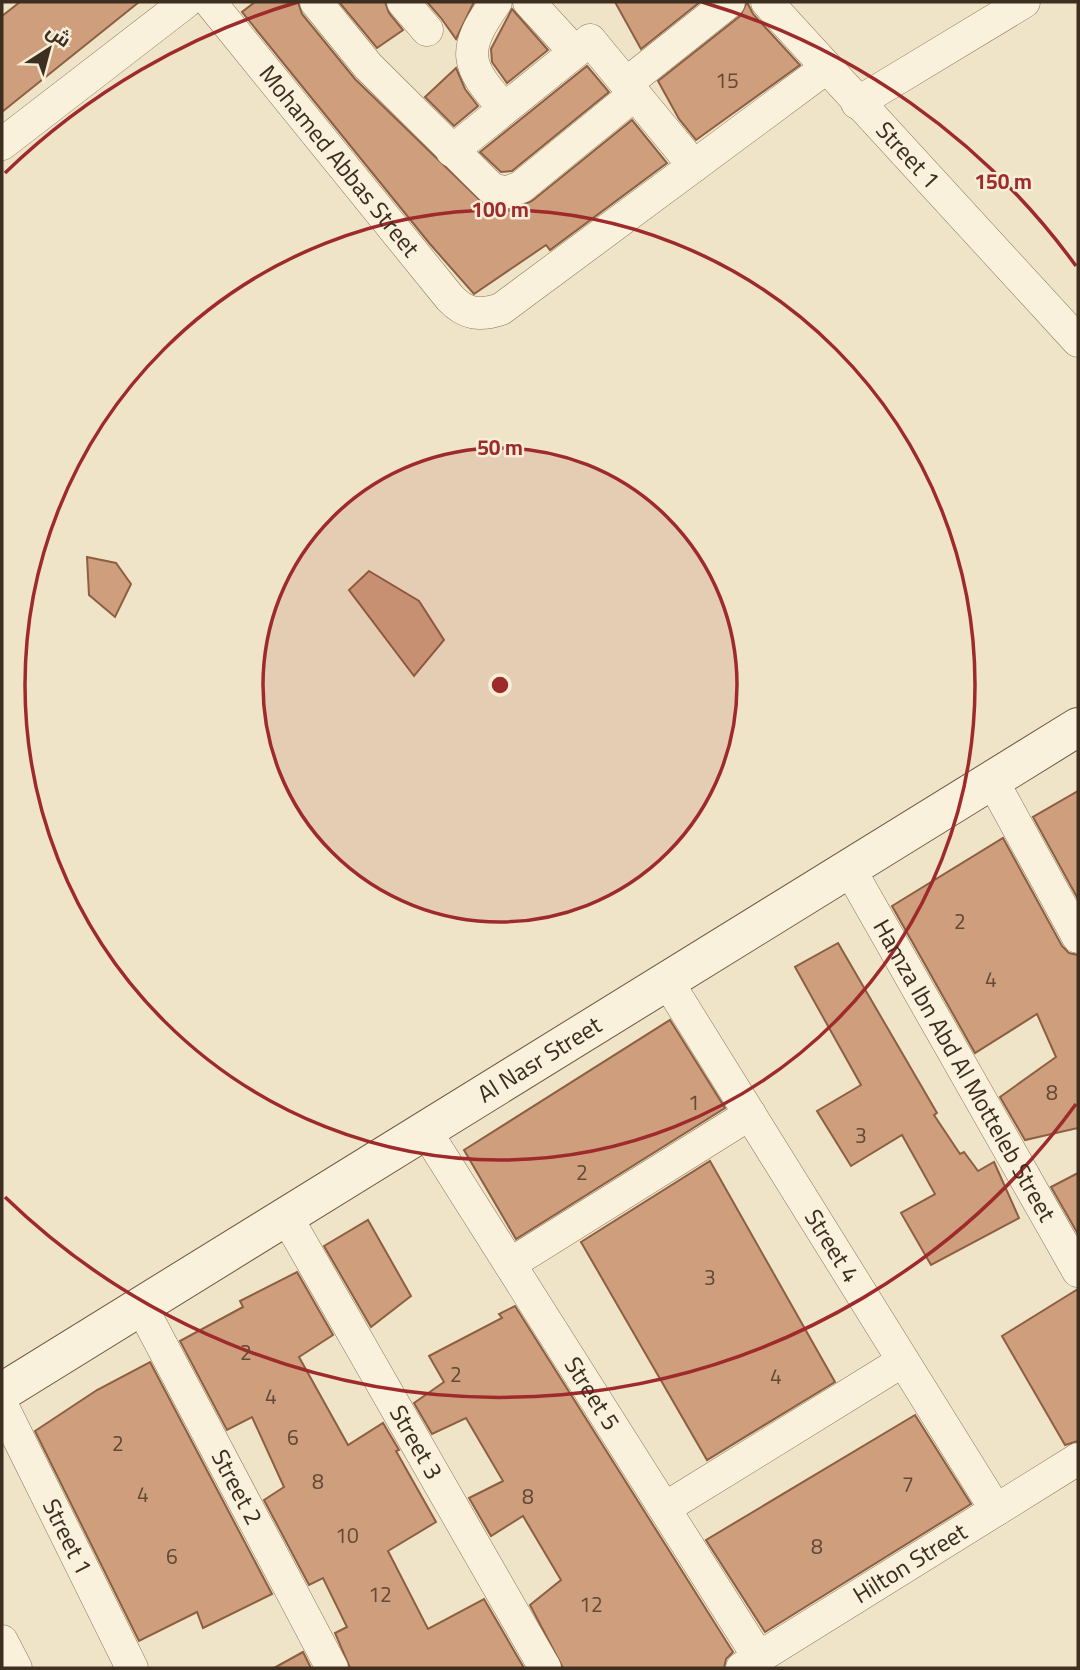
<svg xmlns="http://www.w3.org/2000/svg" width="1080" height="1670" font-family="Georgia,Cairo,serif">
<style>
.building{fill:#cf9f7d;stroke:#8d5f41;stroke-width:2}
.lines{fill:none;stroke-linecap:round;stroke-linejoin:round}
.street-casing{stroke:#8d765c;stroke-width:33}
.secondary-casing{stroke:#6f573f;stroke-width:40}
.street{stroke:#faf1dc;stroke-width:32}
.secondary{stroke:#faf1dc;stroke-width:38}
.ring{fill:none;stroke:#9e2a2b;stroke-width:3.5}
.labels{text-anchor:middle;stroke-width:5;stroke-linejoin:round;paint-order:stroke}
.number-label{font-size:21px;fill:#624a37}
.street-label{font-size:24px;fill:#3d2e20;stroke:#f7eed8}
.centre{fill:#9e2a2b;stroke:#f7eed8;stroke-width:3.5}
.ring-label{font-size:21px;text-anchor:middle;font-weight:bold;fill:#9e2a2b;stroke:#f7eed8;stroke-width:5;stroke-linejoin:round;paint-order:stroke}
</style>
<rect width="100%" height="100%" fill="#f0e4c8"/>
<g class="building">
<path d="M 20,2 L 139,2 L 2,112 L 2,16 Z"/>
<path d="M 255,2 L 298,2 L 302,14 L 355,79 L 485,205 L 511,210 L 532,201 L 632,120 L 667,163 L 550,250 L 546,245 L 474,294 L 430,244 L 242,12 Z"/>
<path d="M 339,2 L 385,2 L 389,13 L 403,30 L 377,48 Z"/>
<path d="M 427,2 L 474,2 L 456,39 L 441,18 Z"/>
<path d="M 615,2 L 700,2 L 641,49 Z"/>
<path d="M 747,2 L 753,14 L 800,65 L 696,140 L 679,119 L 658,81 L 740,16 Z"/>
<path d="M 512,9 L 548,50 L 507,83 L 492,62 L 491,49 Z"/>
<path d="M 587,66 L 609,92 L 512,171 L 501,172 L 480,152 Z"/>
<path d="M 456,68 L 465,89 L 478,106 L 454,126 L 425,97 Z"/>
<path d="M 87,557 L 116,563 L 131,584 L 115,617 L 89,595 Z"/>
<path d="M 369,571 L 419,601 L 444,640 L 414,676 L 349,590 Z"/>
<path d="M 1078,791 L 1078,899 L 1033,817 Z"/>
<path d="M 1003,838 L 1062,946 L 1069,953 L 1078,955 L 1078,1128 L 1025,1140 L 1000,1097 L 1056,1057 L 1037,1014 L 975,1053 L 892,906 Z"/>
<path d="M 838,943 L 937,1113 L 934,1115 L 960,1154 L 964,1152 L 978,1171 L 994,1162 L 1019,1218 L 931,1265 L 901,1213 L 935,1194 L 902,1135 L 851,1166 L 817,1111 L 861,1085 L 795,967 Z"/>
<path d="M 670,1020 L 725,1108 L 516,1239 L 464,1150 Z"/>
<path d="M 710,1161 L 835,1382 L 707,1460 L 581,1242 Z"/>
<path d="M 1078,1173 L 1078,1234 L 1051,1187 Z"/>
<path d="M 368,1220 L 411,1296 L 371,1327 L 324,1246 Z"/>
<path d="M 297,1272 L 333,1335 L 299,1357 L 348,1445 L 383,1423 L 399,1450 L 396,1451 L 436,1522 L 388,1551 L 428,1629 L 484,1599 L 524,1668 L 350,1668 L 335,1633 L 347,1627 L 323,1578 L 309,1585 L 264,1500 L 284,1487 L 252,1417 L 227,1430 L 180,1341 L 243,1307 L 240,1301 Z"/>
<path d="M 1078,1289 L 1078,1441 L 1065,1445 L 1002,1336 Z"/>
<path d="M 515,1306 L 733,1652 L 726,1659 L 724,1668 L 563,1668 L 530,1605 L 561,1580 L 523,1516 L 491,1536 L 469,1498 L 503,1481 L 466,1418 L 432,1434 L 414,1403 L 444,1382 L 429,1356 L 502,1318 L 499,1314 Z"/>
<path d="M 150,1362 L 272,1594 L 203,1628 L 197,1612 L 139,1641 L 35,1431 L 97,1390 Z"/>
<path d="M 915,1415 L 971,1504 L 765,1632 L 706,1540 Z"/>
<path d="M 303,1652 L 311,1668 L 274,1668 Z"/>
</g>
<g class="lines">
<defs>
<g id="street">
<path id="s1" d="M 210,2 L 450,298 C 466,315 480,316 501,309 L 826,68"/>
<path d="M 316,2 L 368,66 L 491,188 L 505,193 L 521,187 L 635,94"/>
<path d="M 403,2 L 427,30"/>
<path d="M 496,2 C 461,51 465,65 504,108"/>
<path d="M 529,2 L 574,51"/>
<path id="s2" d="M 767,2 L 1078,341"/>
<path d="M 627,83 L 729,2"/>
<path d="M 857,103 L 1024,2"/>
<path d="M 2,144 L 186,2"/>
<path d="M 452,151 L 590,40 L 694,166"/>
<path d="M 992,780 L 1078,937"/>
<path id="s3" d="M 849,868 L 1078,1271"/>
<path id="s4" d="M 667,981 L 996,1510"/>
<path id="s5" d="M 425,1130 L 759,1658"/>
<path id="s6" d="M 286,1216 L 545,1668"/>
<path d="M 510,1264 L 750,1114"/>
<path id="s7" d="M 141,1306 L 332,1668"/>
<path id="s8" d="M 2,1405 L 132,1668"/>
<path d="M 665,1508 L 903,1361"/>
<path d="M 2,1641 L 16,1668"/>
<path id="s9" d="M 742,1668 L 1078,1459"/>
</g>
<g id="secondary">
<path id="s10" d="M 2,1392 L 1078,727"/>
</g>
</defs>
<use href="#street" class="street-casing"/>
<use href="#secondary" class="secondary-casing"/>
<use href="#street" class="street"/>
<use href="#secondary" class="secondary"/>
</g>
<circle cx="500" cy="685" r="237" fill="#9e2a2b" fill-opacity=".12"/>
<g class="ring">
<circle cx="500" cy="685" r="237"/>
<circle cx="500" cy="685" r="475"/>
<path d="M1076 1104A712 712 0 0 1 5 1197M5 173A712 712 0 0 1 298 2M702 2A712 712 0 0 1 1076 266"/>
</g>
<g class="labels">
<g class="number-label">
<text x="727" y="88">15</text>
<text x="960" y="929">2</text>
<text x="991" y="987">4</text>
<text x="1052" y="1100">8</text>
<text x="694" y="1110">1</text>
<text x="861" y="1143">3</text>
<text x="582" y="1180">2</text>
<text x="710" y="1285">3</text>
<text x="246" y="1360">2</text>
<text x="456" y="1382">2</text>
<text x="776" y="1384">4</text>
<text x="271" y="1404">4</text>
<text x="293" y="1445">6</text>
<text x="118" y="1451">2</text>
<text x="318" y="1489">8</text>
<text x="908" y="1492">7</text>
<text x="143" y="1502">4</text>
<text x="528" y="1504">8</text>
<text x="347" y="1543">10</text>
<text x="817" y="1554">8</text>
<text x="172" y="1564">6</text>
<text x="380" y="1602">12</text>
<text x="591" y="1612">12</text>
</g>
<g class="street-label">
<text dy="8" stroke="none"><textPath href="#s2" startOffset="208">Street 1</textPath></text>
<text dy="8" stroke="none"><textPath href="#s1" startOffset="205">Mohamed Abbas Street</textPath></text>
<text dy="8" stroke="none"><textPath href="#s10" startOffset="632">Al Nasr Street</textPath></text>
<text dy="8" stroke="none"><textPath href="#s3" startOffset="233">Hamza Ibn Abd Al Motteleb Street</textPath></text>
<text dy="8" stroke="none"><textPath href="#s4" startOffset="312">Street 4</textPath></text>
<text dy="8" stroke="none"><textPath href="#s5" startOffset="312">Street 5</textPath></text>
<text dy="8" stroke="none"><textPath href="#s6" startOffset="261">Street 3</textPath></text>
<text dy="8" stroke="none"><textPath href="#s7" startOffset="205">Street 2</textPath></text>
<text dy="8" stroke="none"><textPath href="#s8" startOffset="147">Street 1</textPath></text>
<text dy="8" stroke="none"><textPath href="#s9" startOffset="198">Hilton Street</textPath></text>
</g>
</g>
<circle cx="500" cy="685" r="10" class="centre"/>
<g class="ring-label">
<text x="1003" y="189">150 m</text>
<text x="500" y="217">100 m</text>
<text x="500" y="455">50 m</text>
</g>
<rect width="1080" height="1670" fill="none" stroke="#3d2e20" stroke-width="7"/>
<g transform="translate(49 49) rotate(36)" stroke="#f7eed8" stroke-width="5" paint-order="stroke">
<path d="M0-5L12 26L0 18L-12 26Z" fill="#3d2e20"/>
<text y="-10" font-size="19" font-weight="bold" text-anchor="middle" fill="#3d2e20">ش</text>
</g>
</svg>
